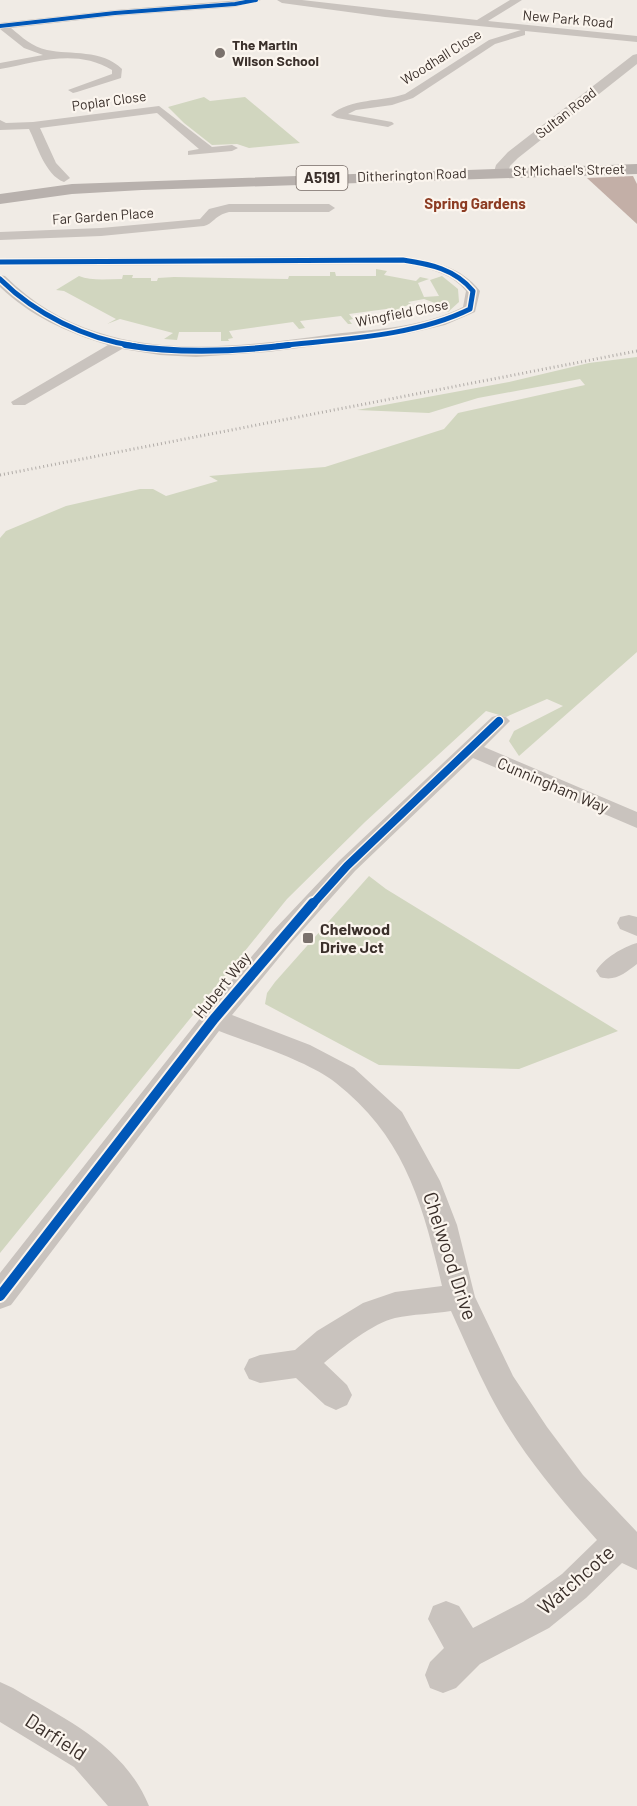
<svg xmlns="http://www.w3.org/2000/svg" width="637" height="1806" font-family="Barlow,sans-serif">
<style>
.green{fill:#d1d6bf}
.building{fill:#c3afa7}
.lines{fill:none;stroke-linecap:round;stroke-linejoin:round}
.minor{fill:#c9c3be;fill-rule:evenodd}
.tertiary{fill:#c9c3be;fill-rule:evenodd}
.primary{fill:#b8b1ad;fill-rule:evenodd}
.rail{stroke:#b1aca8;stroke-width:3;stroke-dasharray:1 3;stroke-linecap:butt}
.cycleway-far4-casing{stroke:#fbf5ee;stroke-width:5}
.cycleway-far3-casing{stroke:#fbf5ee;stroke-width:8}
.cycleway-far2-casing{stroke:#fbf5ee;stroke-width:8}
.cycleway-far1-casing{stroke:#fbf5ee;stroke-width:11}
.cycleway-casing{stroke:#fbf5ee;stroke-width:14}
.cycleway-far4{stroke:#0057b8;stroke-width:4}
.cycleway-far3{stroke:#0057b8;stroke-width:5}
.cycleway-far2{stroke:#0057b8;stroke-width:6}
.cycleway-far1{stroke:#0057b8;stroke-width:8}
.cycleway{stroke:#0057b8;stroke-width:10}
.poi-dot{fill:#7a716c;stroke:#fbf5ee;stroke-width:2}
.labels{text-anchor:middle;stroke-width:4.5;stroke-linejoin:round;paint-order:stroke}
.far-street-label{font-size:14px;fill:#3b302b;stroke:#fbf5ee}
.far-poi-label{font-size:14px;font-weight:bold;fill:#3b302b;stroke:#fbf5ee;text-anchor:start}
.shield{fill:#fbf5ee;stroke:#756b66;stroke-width:1.5}
.shield-label{font-size:15px;font-weight:bold;fill:#3b302b}
.far-neighbourhood-label{font-size:15px;font-weight:bold;fill:#8c3b22;stroke:#fbf5ee}
.street-label{font-size:16px;fill:#3b302b;stroke:#fbf5ee}
.poi-label{font-size:16px;font-weight:bold;fill:#3b302b;stroke:#fbf5ee;text-anchor:start}
.near-street-label{font-size:20px;fill:#3b302b;stroke:#fbf5ee}
</style>
<rect width="100%" height="100%" fill="#f0ebe5"/>
<g class="green">
<path d="M 204,97 L 210,101 L 245,97 L 300,143 L 249,148 L 237,144 L 212,145 L 184,123 L 168,107 Z"/>
<path d="M 376,269 L 387,271 L 384,275 L 416,281 L 420,277 L 429,279 L 418,283 L 424,297 L 439,296 L 430,280 L 442,276 L 458,289 L 459,302 L 448,312 L 431,305 L 435,303 L 424,299 L 408,302 L 411,304 L 398,309 L 403,311 L 400,313 L 402,315 L 393,317 L 386,309 L 349,314 L 353,319 L 349,320 L 352,324 L 348,324 L 341,316 L 300,321 L 305,328 L 299,329 L 293,322 L 229,331 L 233,338 L 228,339 L 229,341 L 221,341 L 221,332 L 179,332 L 177,340 L 164,339 L 173,333 L 120,319 L 107,324 L 116,319 L 64,291 L 56,290 L 79,276 C 91,281 107,279 122,279 L 123,275 L 133,275 L 132,278 L 151,278 L 151,281 L 157,281 L 158,278 L 174,277 L 288,279 L 289,276 L 330,276 L 330,272 L 335,272 L 336,276 L 376,276 Z"/>
<path d="M 637,357 L 637,652 L 519,756 L 509,741 L 514,731 L 563,706 L 547,699 L 506,717 L 486,711 L 365,822 L 287,899 L 0,1253 L 0,538 L 6,531 L 66,506 L 140,489 L 153,489 L 166,496 L 218,481 L 209,476 L 325,467 L 444,429 L 458,413 L 585,385 L 580,379 L 478,398 L 429,413 L 357,410 L 509,382 L 589,363 Z"/>
<path d="M 369,876 L 386,889 L 618,1031 L 519,1069 L 379,1065 L 265,1004 L 267,993 L 275,982 Z"/>
</g>
<path class="building" d="M 633,176 L 637,184 L 637,224 L 587,178 Z"/>
<g class="lines">
<g class="minor">
<path d="M 241,0 L 261,0 L 235,7 L 115,16 L 11,28 C 22,37 32,47 47,50 C 71,55 102,49 122,69 L 121,78 L 77,92 L 73,93 L 68,90 L 112,74 L 112,70 C 76,48 38,62 0,69 L 0,63 L 43,55 L 24,48 L 0,29 L 0,23 L 115,10 Z"/>
<path d="M 277,0 L 302,0 L 477,20 L 510,0 L 522,0 L 488,21 L 637,36 L 637,42 L 525,31 L 525,35 L 495,44 L 413,98 L 392,105 L 356,110 L 348,114 L 392,122 L 394,124 L 388,127 L 337,118 L 331,115 C 350,98 382,102 405,94 L 489,40 L 521,30 L 385,17 L 282,3 Z"/>
<path d="M 159,106 L 212,147 L 232,145 L 238,148 L 232,151 L 188,155 L 188,151 L 199,149 L 157,113 L 40,128 L 56,163 L 70,178 L 64,182 C 45,175 37,145 29,129 L 0,130 L 0,120 L 6,123 L 33,122 Z"/>
<path d="M 229,204 L 329,204 L 335,208 L 329,212 L 229,212 C 215,215 213,224 204,226 L 101,236 L 0,240 L 0,232 L 101,228 L 200,219 L 209,209 Z"/>
<path d="M 403,256 C 432,261 461,266 480,291 L 475,312 L 445,325 L 407,334 L 268,352 L 196,357 L 160,355 L 122,349 L 25,405 L 13,405 L 11,402 L 108,345 C 68,333 30,316 0,287 L 0,275 L 5,276 C 95,366 220,350 334,334 C 378,329 423,327 463,307 L 466,291 C 450,272 427,268 403,264 L 0,266 L 0,258 Z"/>
<path d="M 499,715 L 506,717 L 510,721 L 484,747 L 637,812 L 637,828 L 473,758 L 355,871 L 291,943 L 232,1015 L 310,1045 L 354,1068 L 402,1112 L 440,1181 L 457,1225 L 475,1297 L 513,1376 L 547,1427 L 583,1475 L 637,1532 L 637,1570 L 622,1563 L 586,1598 L 549,1628 L 480,1664 L 456,1688 L 443,1693 L 430,1688 L 425,1675 L 430,1662 L 444,1648 L 428,1619 L 433,1606 L 446,1601 L 459,1606 L 473,1628 L 523,1602 L 562,1574 L 597,1540 C 557,1495 518,1449 490,1395 C 476,1368 464,1339 451,1311 C 433,1314 413,1314 395,1318 C 373,1323 342,1348 324,1363 L 347,1385 L 352,1395 L 347,1405 L 336,1410 L 325,1405 L 296,1378 L 260,1383 L 249,1379 L 244,1369 L 249,1359 L 260,1355 L 295,1350 L 317,1331 L 363,1303 L 395,1292 L 442,1286 C 423,1205 405,1137 336,1083 C 308,1061 253,1044 219,1031 L 11,1305 L 0,1309 L 0,1273 L 205,1012 L 273,931 L 339,861 L 492,717 Z"/>
<path d="M 629,915 L 637,917 L 637,936 L 620,929 L 617,923 L 620,917 Z"/>
<path d="M 637,943 L 637,964 C 625,973 615,982 600,977 L 596,971 C 604,958 623,947 637,943 Z"/>
<path d="M 0,1682 L 13,1688 C 66,1720 124,1745 149,1806 L 108,1806 L 74,1767 L 0,1722 Z"/>
</g>
<path class="tertiary" d="M 637,54 L 637,64 L 518,158 L 510,166 L 507,175 L 497,175 L 494,172 L 496,165 L 508,152 L 633,55 Z"/>
<path class="primary" d="M 637,164 L 637,174 L 142,190 L 72,194 L 0,204 L 0,194 L 72,184 Z"/>
<path class="rail" d="M 0,475 L 637,351"/>
<defs>
<path id="cycleway-far4" d="M 0,26 L 115,13 L 235,4 L 256,0"/>
<g id="cycleway-far3">
<path d="M 0,262 L 403,260 C 430,264 455,269 473,291 L 470,309 C 414,337 338,339 277,346"/>
<path d="M 0,279 C 35,314 86,339 135,346"/>
</g>
<path id="cycleway-far2" d="M 125,345 C 180,354 233,352 289,345"/>
<path id="cycleway-far1" d="M 312,905 L 347,866 L 499,721"/>
<path id="cycleway" d="M 0,1296 L 214,1019 L 313,903"/>
</defs>
<use href="#cycleway-far4" class="cycleway-far4-casing"/>
<use href="#cycleway-far3" class="cycleway-far3-casing"/>
<use href="#cycleway-far2" class="cycleway-far2-casing"/>
<use href="#cycleway-far1" class="cycleway-far1-casing"/>
<use href="#cycleway" class="cycleway-casing"/>
<use href="#cycleway-far4" class="cycleway-far4"/>
<use href="#cycleway-far3" class="cycleway-far3"/>
<use href="#cycleway-far2" class="cycleway-far2"/>
<use href="#cycleway-far1" class="cycleway-far1"/>
<use href="#cycleway" class="cycleway"/>
</g>
<g class="poi-dot">
<circle cx="220" cy="53" r="6"/>
<rect x="302" y="932" width="12" height="12" rx="3"/>
</g>
<g class="labels">
<g class="far-street-label">
<text transform="translate(568 19) rotate(5)" y="5">New Park Road</text>
<text transform="translate(441 57) rotate(-32)" y="5">Woodhall Close</text>
<text transform="translate(109 101) rotate(-8)" y="5">Poplar Close</text>
<text transform="translate(566 113) rotate(-38)" y="5">Sultan Road</text>
<text transform="translate(569 170) rotate(-1)" y="5">St Michael's Street</text>
<text transform="translate(412 175) rotate(-2)" y="5">Ditherington Road</text>
<text transform="translate(103 216) rotate(-4)" y="5">Far Garden Place</text>
<text transform="translate(402 313) rotate(-11)" y="5">Wingfield Close</text>
</g>
<g class="far-poi-label">
<text x="232" y="50">The Martin<tspan x="232" dy="16">Wilson School</tspan></text>
</g>
<rect class="shield" x="296.5" y="166" width="51" height="24" rx="4.5"/>
<g class="shield-label">
<text x="322" y="183">A5191</text>
</g>
<g class="far-neighbourhood-label">
<text x="475" y="209">Spring Gardens</text>
</g>
<g class="street-label">
<text transform="translate(553 785) rotate(23)" y="6">Cunningham Way</text>
<text transform="translate(222 985) rotate(-51)" y="6">Hubert Way</text>
</g>
<g class="poi-label">
<text x="320" y="935">Chelwood<tspan x="320" dy="18">Drive Jct</tspan></text>
</g>
<g class="near-street-label">
<text transform="translate(450 1256) rotate(72)" y="7">Chelwood Drive</text>
<text transform="translate(576 1580) rotate(-41)" y="7">Watchcote</text>
<text transform="translate(56 1737) rotate(33)" y="7">Darfield</text>
</g>
</g>
</svg>
